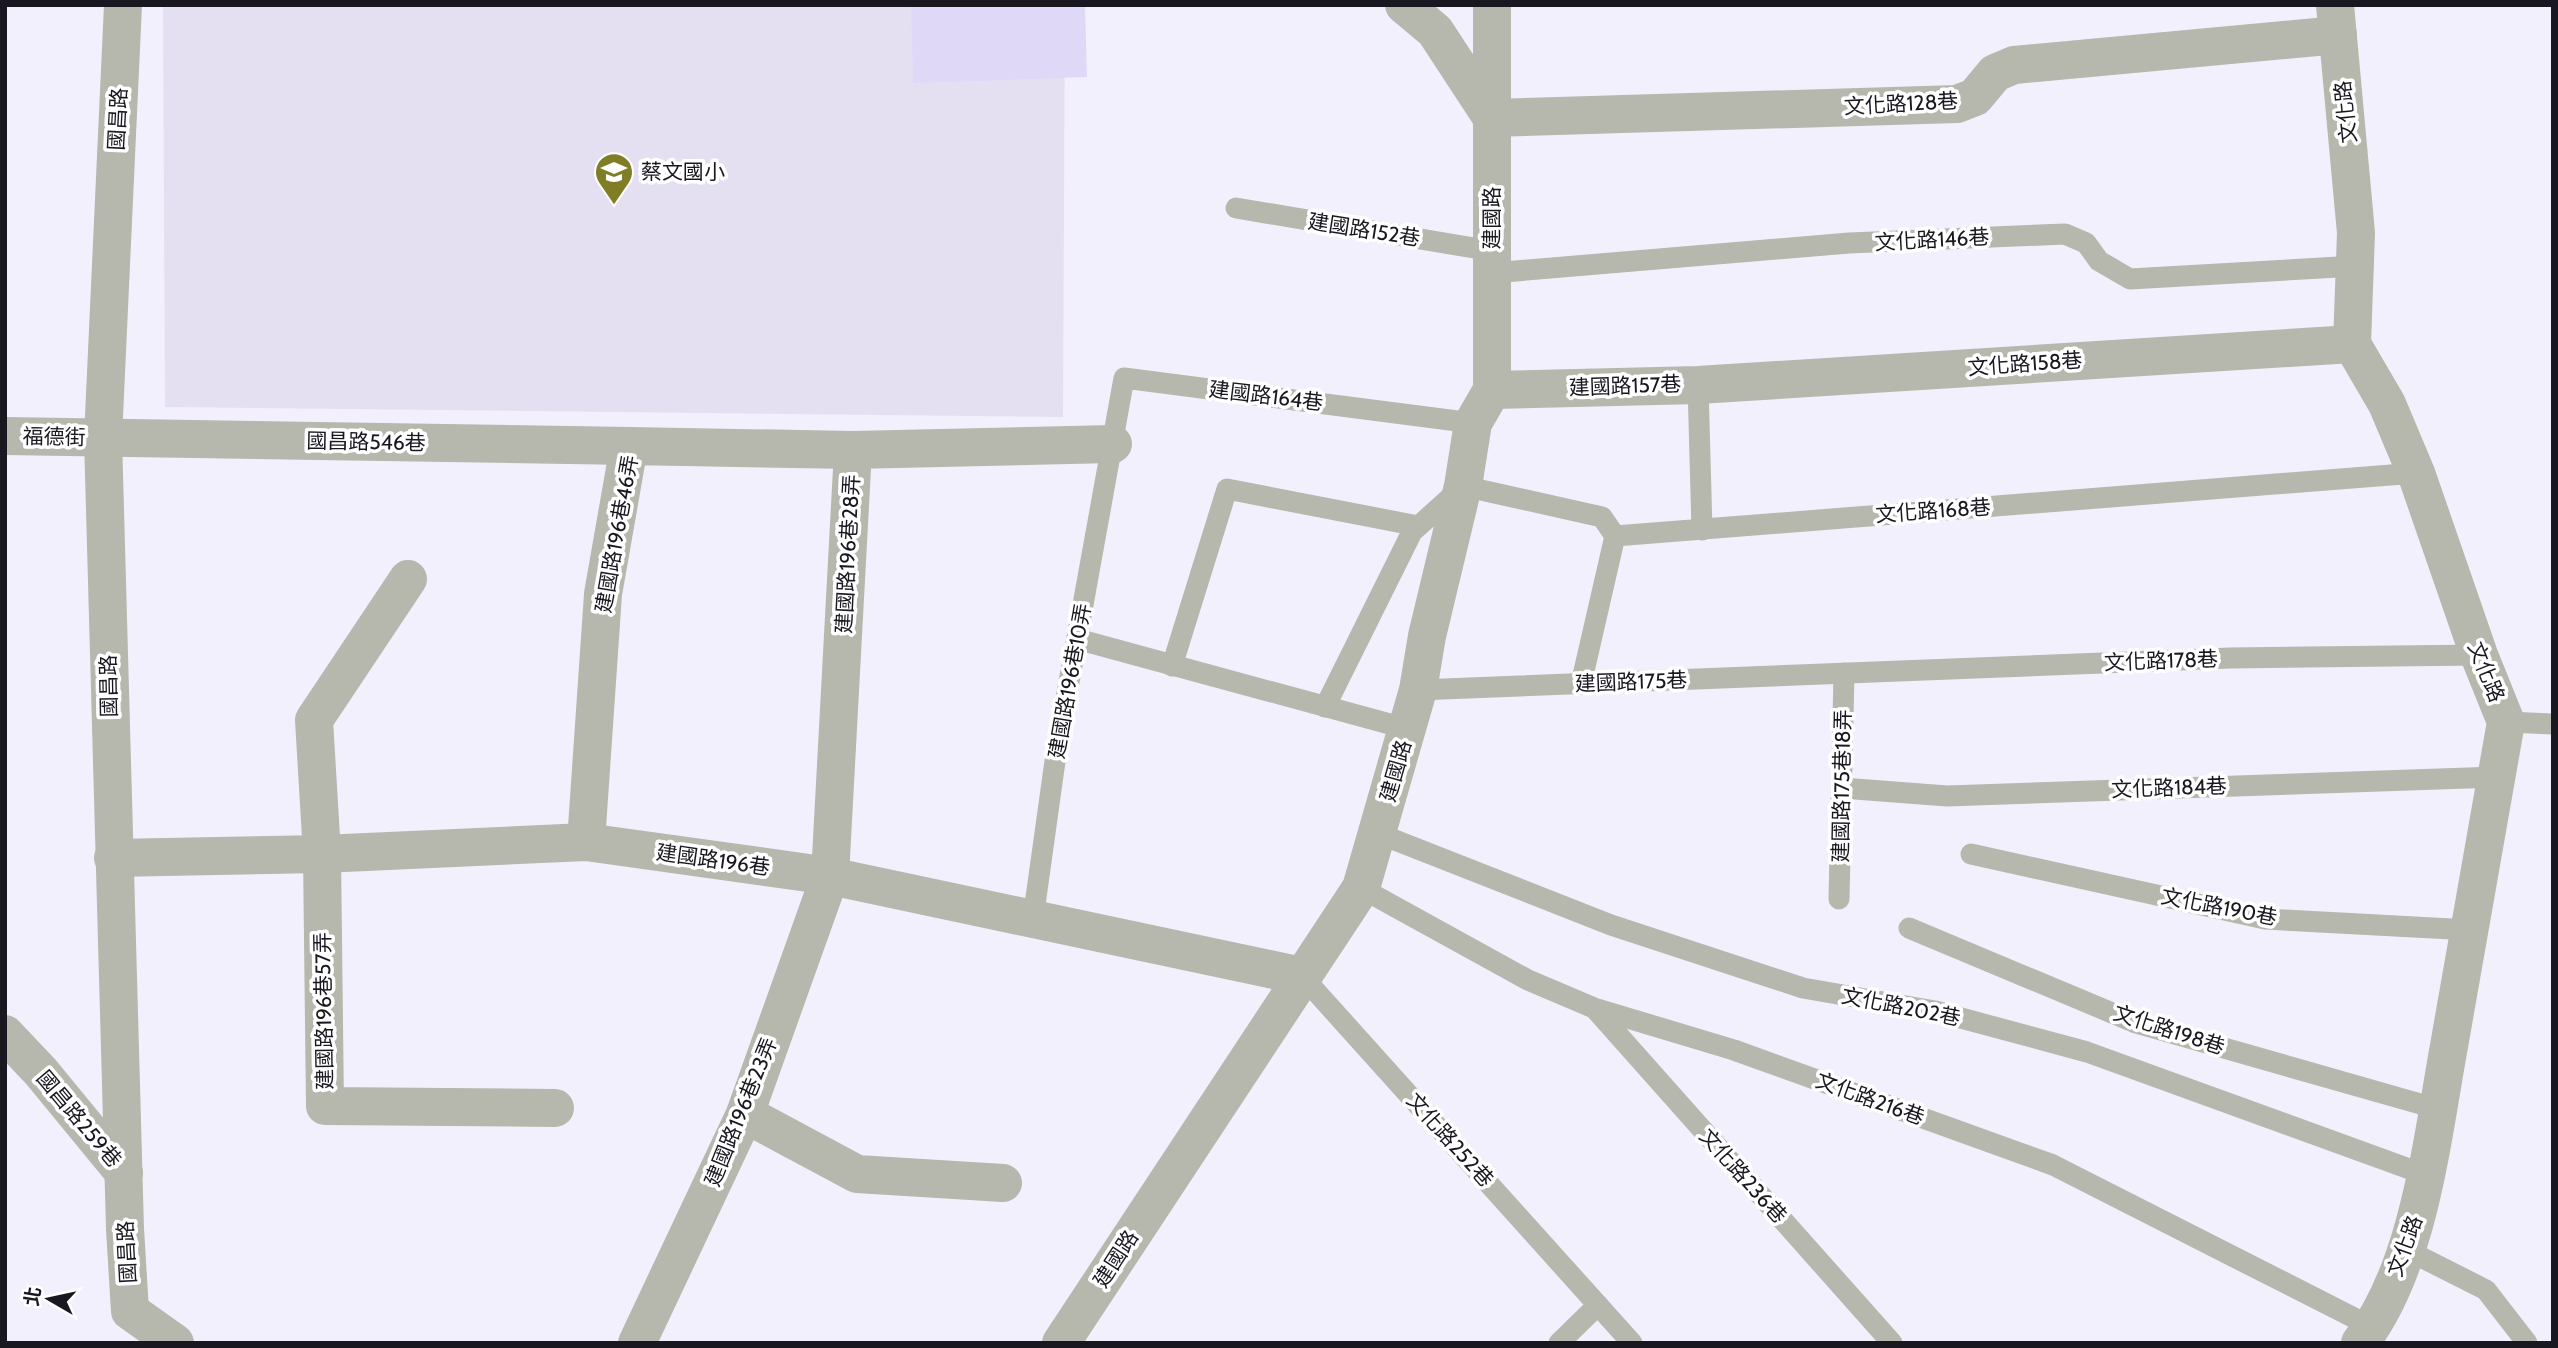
<svg xmlns="http://www.w3.org/2000/svg" width="2558" height="1348" font-family="Cabin,'Noto Sans TC',sans-serif">
<style>
.built{fill:#e4e0f1}
.building{fill:#dfd8f7}
.lines{fill:none;stroke-linecap:round;stroke-linejoin:round}
.lane{stroke:#b6b7ad;stroke-width:21}
.street{stroke:#b6b7ad;stroke-width:38}
.labels{text-anchor:middle;stroke-width:7;stroke-linejoin:round;paint-order:stroke}
.street-label{font-size:21px;fill:#19171f;stroke:#fff}
.poi-label{font-size:21px;fill:#19171f;stroke:#fff;text-anchor:start}
</style>
<rect width="100%" height="100%" fill="#f3f0fd"/>
<path class="built" d="M 163,5 L 1065,5 L 1063,417 L 165,407 Z"/>
<path class="building" d="M 911,5 L 1085,5 L 1087,77 L 913,83 Z"/>
<g class="lines">
<g class="lane">
<path d="M 1236,208 L 1492,251"/>
<path d="M 1492,273 L 1849,243 L 2065,234 L 2086,243 L 2099,261 L 2130,279 L 2356,266"/>
<path d="M 1698,385 L 1702,530"/>
<path d="M 1077,639 L 1408,729"/>
<path d="M 1172,666 L 1227,489 L 1418,526"/>
<path d="M 1581,684 L 1615,536"/>
<path d="M 1418,690 L 2230,658 L 2479,655"/>
<path d="M 1325,707 L 1412,532 L 1463,486 L 1602,517 L 1615,536 L 2416,473"/>
<path d="M 2506,722 L 2553,724"/>
<path d="M 1842,788 L 1947,796 L 2497,777"/>
<path d="M 1377,833 L 1611,925 L 1803,988 L 1935,1011 L 2087,1052 L 2426,1175"/>
<path d="M 1971,854 L 2265,919 L 2470,930"/>
<path d="M 1361,888 L 1528,980 L 1594,1008 L 1734,1050 L 2053,1165 L 2372,1327"/>
<path d="M 1839,899 L 1844,673"/>
<path d="M 1033,919 L 1056,754 L 1124,378 L 1473,423"/>
<path d="M 1909,928 L 2136,1023 L 2438,1109"/>
<path d="M 1302,976 L 1632,1343"/>
<path d="M 1596,1010 L 1892,1343"/>
<path d="M 2405,1249 L 2486,1290 L 2527,1343"/>
<path d="M 1559,1343 L 1598,1305"/>
</g>
<g class="street">
<path d="M 123,5 L 103,438 L 125,1229 L 130,1311 L 175,1343"/>
<path d="M 1404,5 L 1435,31 L 1492,118 L 1957,104 L 1975,97 L 1995,73 L 2014,65 L 2338,35"/>
<path d="M 2335,5 L 2356,233 L 2352,344 L 2387,404 L 2416,473 L 2479,655 L 2506,722 C 2488,830 2469,938 2449,1046 C 2432,1139 2419,1267 2360,1343"/>
<path d="M 1492,390 L 1698,385 L 2352,344"/>
<path d="M 5,436 L 629,446"/>
<path d="M 408,579 L 314,720 L 322,854 L 325,1106 L 555,1108"/>
<path d="M 586,842 L 603,594 L 629,446 L 853,450"/>
<path d="M 113,858 L 322,854 L 586,842 L 830,876 L 1302,976"/>
<path d="M 5,1034 L 41,1072 L 124,1173"/>
<path d="M 745,1114 L 857,1174 L 1003,1183"/>
<path d="M 637,1343 L 745,1114 L 830,876 L 853,450 L 1113,444"/>
<path d="M 1061,1343 L 1361,888 L 1418,690 L 1427,636 L 1463,486 L 1473,423 L 1492,390 L 1492,5"/>
</g>
</g>
<defs>
<symbol id="school-pin" viewBox="-11 -11 22 30"><path d="M0 17L-7.5 6A9.5 9.5 0 1 1 7.5 6Z" fill="#7f7e27" stroke="#fff"/><path d="M0-5L7-2L0 1L-7-2ZM-4 1L0 2.5L4 1V4Q0 6-4 4Z" fill="#fff"/></symbol>
</defs>
<g fill-rule="evenodd">
<use href="#school-pin" x="592" y="150" width="44" height="60"/>
</g>
<g class="labels">
<g class="street-label">
<text transform="translate(1901 104) rotate(-3)" y="7">文化路128巷</text>
<text transform="translate(2346 112) rotate(-96)" y="7">文化路</text>
<text transform="translate(118 119) rotate(-87)" y="7">國昌路</text>
<text transform="translate(1492 218) rotate(-90)" y="7">建國路</text>
<text transform="translate(1364 230) rotate(9)" y="7">建國路152巷</text>
<text transform="translate(1932 240) rotate(-3)" y="7">文化路146巷</text>
<text transform="translate(2025 364) rotate(-4)" y="7">文化路158巷</text>
<text transform="translate(1625 386) rotate(-2)" y="7">建國路157巷</text>
<text transform="translate(1266 396) rotate(7)" y="7">建國路164巷</text>
<text transform="translate(54 437) rotate(1)" y="7">福德街</text>
<text transform="translate(366 442) rotate(1)" y="7">國昌路546巷</text>
<text transform="translate(1933 511) rotate(-4)" y="7">文化路168巷</text>
<text transform="translate(617 534) rotate(-80)" y="7">建國路196巷46弄</text>
<text transform="translate(848 554) rotate(-87)" y="7">建國路196巷28弄</text>
<text transform="translate(2161 661) rotate(-2)" y="7">文化路178巷</text>
<text transform="translate(2486 672) rotate(68)" y="7">文化路</text>
<text transform="translate(1070 681) rotate(-80)" y="7">建國路196巷10弄</text>
<text transform="translate(1631 682) rotate(-2)" y="7">建國路175巷</text>
<text transform="translate(109 686) rotate(-91)" y="7">國昌路</text>
<text transform="translate(1396 771) rotate(-74)" y="7">建國路</text>
<text transform="translate(1842 786) rotate(-89)" y="7">建國路175巷18弄</text>
<text transform="translate(2169 788) rotate(-2)" y="7">文化路184巷</text>
<text transform="translate(713 860) rotate(8)" y="7">建國路196巷</text>
<text transform="translate(2219 907) rotate(11)" y="7">文化路190巷</text>
<text transform="translate(1901 1007) rotate(11)" y="7">文化路202巷</text>
<text transform="translate(324 1011) rotate(-91)" y="7">建國路196巷57弄</text>
<text transform="translate(2169 1030) rotate(18)" y="7">文化路198巷</text>
<text transform="translate(1870 1099) rotate(20)" y="7">文化路216巷</text>
<text transform="translate(741 1112) rotate(-68)" y="7">建國路196巷23弄</text>
<text transform="translate(79 1119) rotate(50)" y="7">國昌路259巷</text>
<text transform="translate(1450 1140) rotate(48)" y="7">文化路252巷</text>
<text transform="translate(1743 1176) rotate(48)" y="7">文化路236巷</text>
<text transform="translate(2405 1246) rotate(-70)" y="7">文化路</text>
<text transform="translate(127 1252) rotate(-93)" y="7">國昌路</text>
<text transform="translate(1116 1259) rotate(-57)" y="7">建國路</text>
</g>
<g class="poi-label">
<text x="641" y="179">蔡文國小</text>
</g>
</g>
<rect width="2558" height="1348" fill="none" stroke="#19171f" stroke-width="14"/>
<g transform="translate(49 1299) rotate(279)" stroke="#ffffff" stroke-width="5" paint-order="stroke">
<path d="M0-5L12 26L0 18L-12 26Z" fill="#19171f"/>
<text y="-10" font-size="19" font-weight="bold" text-anchor="middle" fill="#19171f">北</text>
</g>
</svg>
